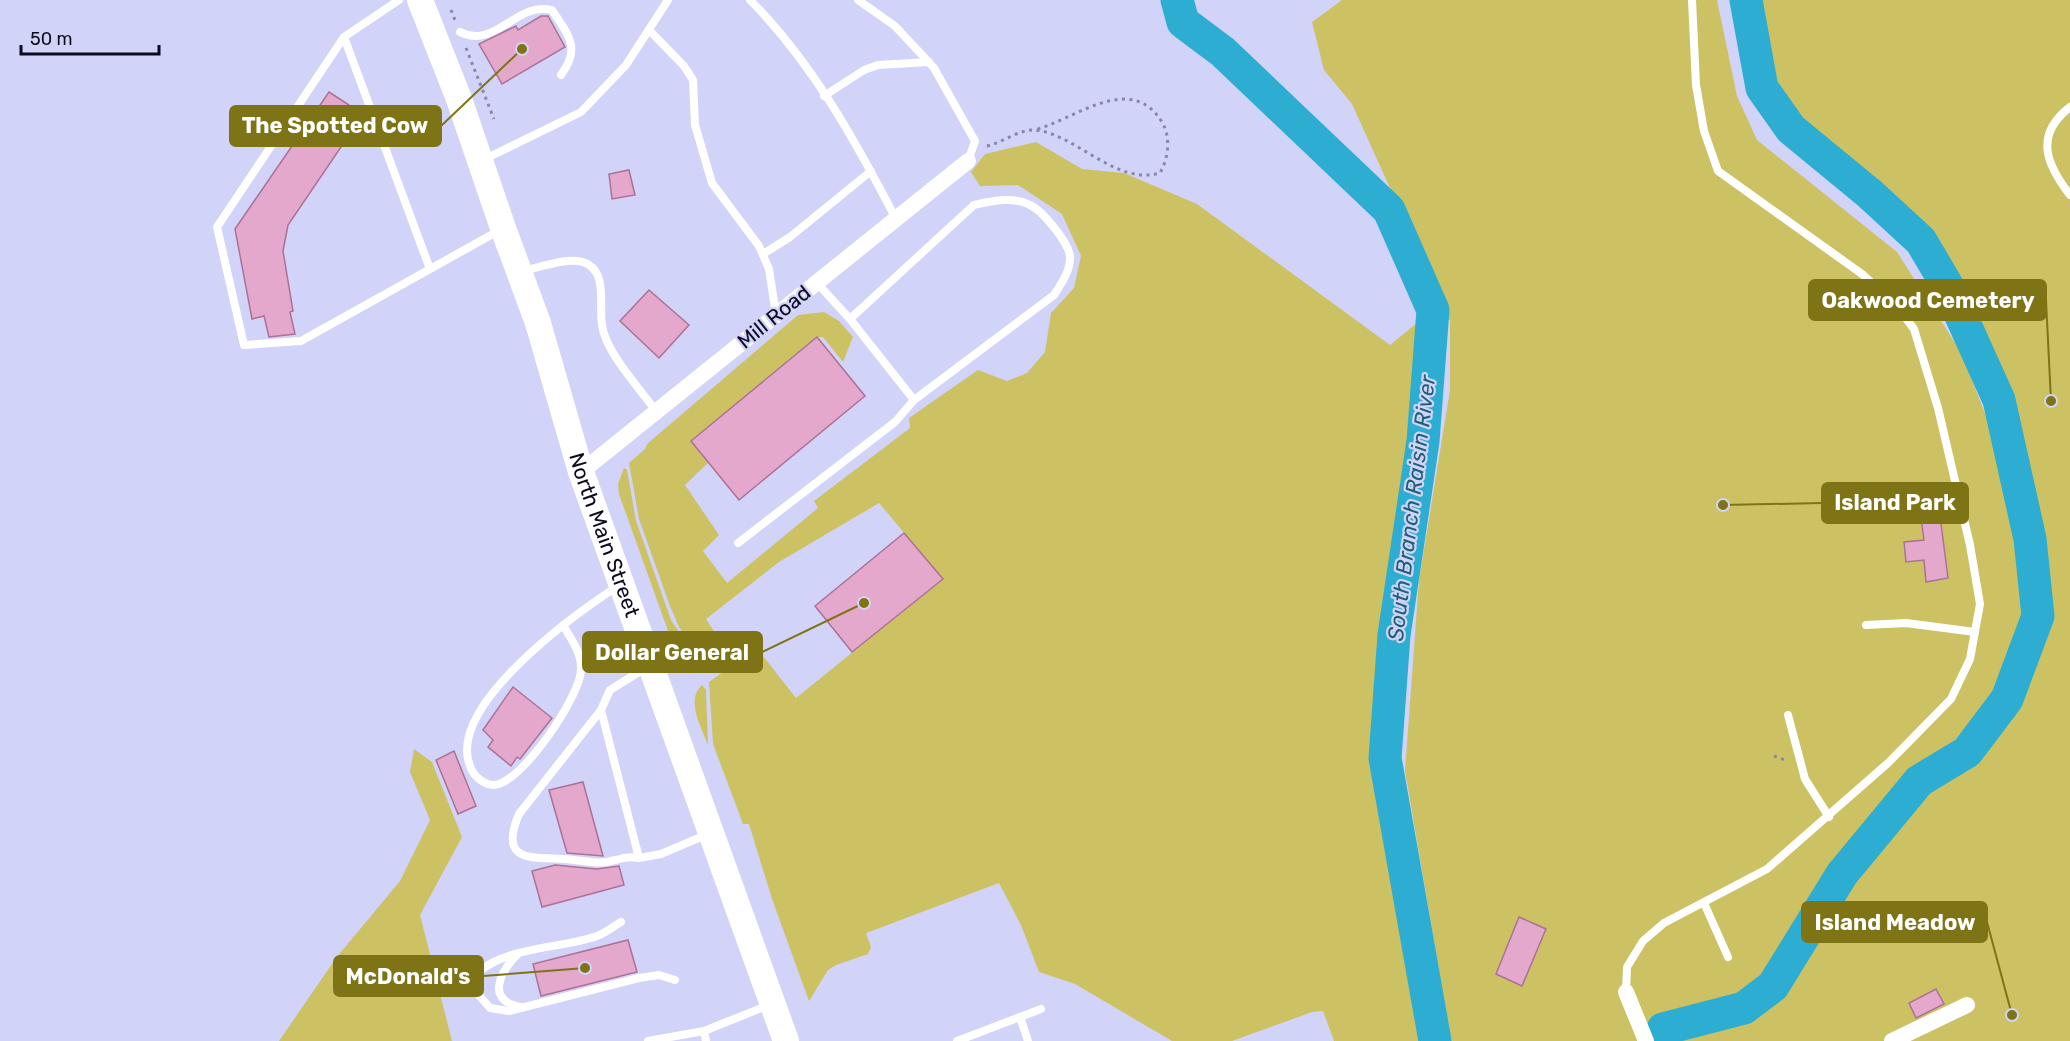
<svg xmlns="http://www.w3.org/2000/svg" width="2070" height="1041" font-family="Rubik,sans-serif">
<style>
.green{fill:#cdc263}
.lines{fill:none;stroke-linecap:round;stroke-linejoin:round}
.river{stroke:#2eadd2;stroke-width:33}
.building{fill:#e5a8cd;stroke:#ab7295;stroke-width:1.5}
.path{stroke:#8788a7;stroke-width:3;stroke-dasharray:3 4.5;stroke-linecap:butt}
.lane{stroke:#fff;stroke-width:8}
.street{stroke:#fff;stroke-width:16}
.primary{stroke:#fff;stroke-width:26}
.labels{text-anchor:middle;stroke-width:4.5;stroke-linejoin:round;paint-order:stroke}
.street-label{font-size:21px;fill:#0b0a1f;stroke:#d1d3f9}
.water-label{font-size:22px;font-style:italic;fill:#206074;stroke:#d1d3f9}
.leader{fill:none;stroke:#7e7416;stroke-width:2}
.callout-dot{fill:#7e7416;stroke:#d1d3f9;stroke-width:2}
.callout{fill:#7e7416;stroke:#7e7416;stroke-width:2}
.callout-label{font-size:22px;text-anchor:middle;font-weight:bold;fill:#fff}
</style>
<rect width="100%" height="100%" fill="#d1d3f9"/>
<g class="green">
<path d="M 1342,0 L 1717,0 L 1737,96 L 1757,140 L 1897,252 L 1961,352 L 2004,462 L 2026,549 L 2032,616 L 2019,659 L 1949,763 L 1967,752 L 2007,699 L 2038,616 L 2030,539 L 1999,400 L 1948,287 L 1921,241 L 1791,129 L 1762,88 L 1750,0 L 2070,0 L 2070,1041 L 1451,1041 L 1405,771 L 1419,580 L 1450,390 L 1450,321 L 1352,104 L 1324,70 L 1312,22 Z"/>
<path d="M 1036,142 L 1082,169 L 1124,173 L 1197,204 L 1390,345 L 1433,310 L 1423,441 L 1394,635 L 1385,758 L 1435,1041 L 1334,1041 L 1323,1011 L 1312,1012 L 1232,1041 L 1172,1041 L 1075,984 L 1039,972 L 1021,925 L 999,883 L 866,933 L 871,947 L 868,954 L 836,965 L 828,970 L 809,1001 L 772,899 L 749,824 L 743,824 L 713,744 L 709,682 L 757,648 L 796,698 L 943,579 L 879,503 L 779,562 L 706,619 L 716,634 L 698,653 L 679,627 L 670,606 L 639,519 L 629,463 L 645,449 L 647,444 L 798,315 L 824,312 L 839,321 L 853,337 L 843,362 L 823,337 L 817,337 L 692,440 L 709,462 L 685,485 L 719,535 L 703,551 L 727,583 L 818,508 L 814,501 L 910,428 L 909,418 L 978,370 L 1007,381 L 1027,373 L 1045,352 L 1051,313 L 1074,288 L 1081,256 L 1062,214 L 1018,185 L 980,186 L 971,172 L 985,154 Z"/>
<path d="M 624,468 L 627,470 L 636,521 L 671,620 L 687,644 L 691,657 L 682,655 L 673,645 L 619,494 L 618,484 Z"/>
<path d="M 702,685 L 706,690 L 708,745 C 702,728 685,700 702,685 Z"/>
<path d="M 414,749 L 432,762 L 462,837 L 420,915 L 452,1041 L 279,1041 L 336,958 L 400,881 L 430,820 L 410,772 Z"/>
</g>
<g class="lines">
<g class="river">
<path d="M 1177,0 L 1183,22 L 1223,52 L 1389,210 L 1433,310 L 1423,441 L 1394,635 L 1385,758 L 1435,1041"/>
<path d="M 1663,1029 L 1744,1008 L 1773,986 L 1842,874 L 1919,781 L 1967,752 L 2007,699 L 2038,616 L 2030,539 L 1999,400 L 1948,287 L 1921,241 L 1870,194 L 1791,129 L 1762,88 L 1746,0"/>
</g>
</g>
<g class="building">
<path d="M 541,16 L 548,16 L 565,47 L 502,84 L 479,44 L 516,26 L 518,30 Z"/>
<path d="M 329,92 L 349,105 L 344,112 L 358,122 L 288,225 L 283,251 L 293,311 L 290,312 L 295,334 L 269,337 L 264,316 L 252,319 L 235,229 Z"/>
<path d="M 629,170 L 635,195 L 612,199 L 609,174 Z"/>
<path d="M 649,290 L 689,325 L 659,358 L 620,321 Z"/>
<path d="M 817,337 L 865,396 L 739,500 L 691,441 Z"/>
<path d="M 1940,516 L 1948,578 L 1926,582 L 1924,560 L 1906,562 L 1904,542 L 1924,540 L 1921,518 Z"/>
<path d="M 904,533 L 943,579 L 852,652 L 815,606 Z"/>
<path d="M 513,687 L 552,718 L 520,759 L 517,757 L 511,766 L 488,747 L 493,740 L 483,730 Z"/>
<path d="M 454,751 L 476,806 L 458,814 L 436,760 Z"/>
<path d="M 583,782 L 603,856 L 567,853 L 549,790 Z"/>
<path d="M 555,865 L 597,869 L 619,866 L 624,885 L 542,907 L 532,871 Z"/>
<path d="M 1519,917 L 1546,929 L 1522,986 L 1496,974 Z"/>
<path d="M 628,940 L 637,972 L 541,996 L 533,964 Z"/>
<path d="M 1936,989 L 1944,1004 L 1916,1018 L 1909,1003 Z"/>
</g>
<g class="lines">
<g class="path">
<path d="M 451,10 L 455,20"/>
<path d="M 466,48 L 494,119"/>
<path d="M 987,146 C 1002,143 1019,129 1035,130 C 1076,134 1116,186 1160,173 C 1168,159 1171,139 1163,124 C 1132,69 1073,121 1034,130"/>
<path d="M 1774,756 L 1785,760"/>
</g>
<g class="lane">
<path d="M 399,0 L 344,37 L 217,227 L 244,345 L 301,341 L 500,230"/>
<path d="M 750,0 C 812,62 856,142 896,219"/>
<path d="M 858,0 L 895,26 L 934,68 L 975,141 L 968,161"/>
<path d="M 649,30 L 684,66 L 693,80 L 695,125 L 712,183 L 759,246 L 769,269 L 776,315"/>
<path d="M 460,32 C 495,50 517,1 552,10 C 569,36 581,48 561,75"/>
<path d="M 344,37 L 430,269"/>
<path d="M 824,96 L 864,70 L 878,65 L 929,62"/>
<path d="M 2070,107 C 2034,135 2046,164 2070,195"/>
<path d="M 483,160 L 581,112 L 626,65 L 668,0"/>
<path d="M 763,254 L 790,237 L 871,171"/>
<path d="M 523,271 C 555,264 600,243 601,294 C 602,311 599,323 606,339 C 614,360 642,392 656,411"/>
<path d="M 817,283 L 850,319"/>
<path d="M 738,543 L 895,422 L 914,400 L 1054,295 C 1061,284 1071,270 1070,256 C 1068,242 1043,211 1030,205 C 1013,196 992,201 974,205 L 850,319 L 914,400"/>
<path d="M 563,625 C 571,639 582,653 581,670 C 580,697 520,786 493,785 C 482,784 473,775 470,766 C 446,706 575,614 618,586"/>
<path d="M 1866,625 L 1906,623 L 1975,632"/>
<path d="M 647,667 L 610,690 L 601,710 L 639,858 L 661,854 L 708,834"/>
<path d="M 601,710 L 519,814 C 498,863 532,857 565,859 C 578,860 595,864 607,862 C 620,859 626,856 639,858"/>
<path d="M 1788,715 L 1805,779 L 1829,817"/>
<path d="M 1704,903 L 1728,957"/>
<path d="M 621,922 C 614,926 605,933 597,936 C 563,948 508,947 480,971 L 477,993 L 490,1008 L 509,1011 L 639,978 L 659,975 L 675,980"/>
<path d="M 517,955 C 499,973 486,1001 521,1007"/>
<path d="M 1626,992 L 1627,967 L 1643,941 L 1664,923 L 1767,869 L 1888,763 L 1951,699 L 1970,659 L 1980,604 L 1970,545 L 1938,408 L 1914,329 L 1896,305 L 1862,274 L 1718,171 L 1704,131 L 1696,85 L 1692,0"/>
<path d="M 1020,1017 L 1028,1041"/>
<path d="M 648,1041 L 704,1031"/>
<path d="M 706,1041 L 704,1031 L 769,1005"/>
<path d="M 957,1041 L 1041,1009"/>
</g>
<g class="street">
<path d="M 581,472 L 968,161"/>
<path d="M 1626,992 L 1646,1041"/>
<path d="M 1892,1041 L 1967,1005"/>
</g>
<path class="primary" id="s1" d="M 420,0 L 459,99 L 503,228 L 538,323 L 581,472 L 786,1041"/>
</g>
<g class="labels">
<g class="street-label">
<text transform="translate(774 317) rotate(-39)" y="7">Mill Road</text>
<text dy="7" stroke="none"><textPath href="#s1" startOffset="566">North Main Street</textPath></text>
</g>
<g class="water-label">
<text transform="translate(1411 508) rotate(-83)" y="8">South Branch Raisin River</text>
</g>
</g>
<path class="leader" d="M522 49L441 126M2051 401L2046 300M1723 505L1822 503M864 603L762 652M2012 1015L1987 922M585 968L483 976"/>
<g class="callout-dot">
<circle cx="522" cy="49" r="6"/>
<circle cx="2051" cy="401" r="6"/>
<circle cx="1723" cy="505" r="6"/>
<circle cx="864" cy="603" r="6"/>
<circle cx="2012" cy="1015" r="6"/>
<circle cx="585" cy="968" r="6"/>
</g>
<g class="callout">
<rect x="230" y="106" width="211" height="40" rx="6"/>
<rect x="1809" y="280" width="237" height="40" rx="6"/>
<rect x="1822" y="483" width="146" height="40" rx="6"/>
<rect x="583" y="632" width="179" height="40" rx="6"/>
<rect x="1802" y="902" width="185" height="40" rx="6"/>
<rect x="334" y="956" width="149" height="40" rx="6"/>
</g>
<g class="callout-label">
<text x="335" y="133">The Spotted Cow</text>
<text x="1928" y="308">Oakwood Cemetery</text>
<text x="1895" y="510">Island Park</text>
<text x="672" y="660">Dollar General</text>
<text x="1895" y="930">Island Meadow</text>
<text x="408" y="984">McDonald's</text>
</g>
<path d="M21 45v9h138v-9" fill="none" stroke="#0b0a1f" stroke-width="3"/>
<text x="30" y="45" font-size="18" fill="#0b0a1f" stroke="#d1d3f9" stroke-width="4.5" paint-order="stroke">50 m</text>
</svg>
